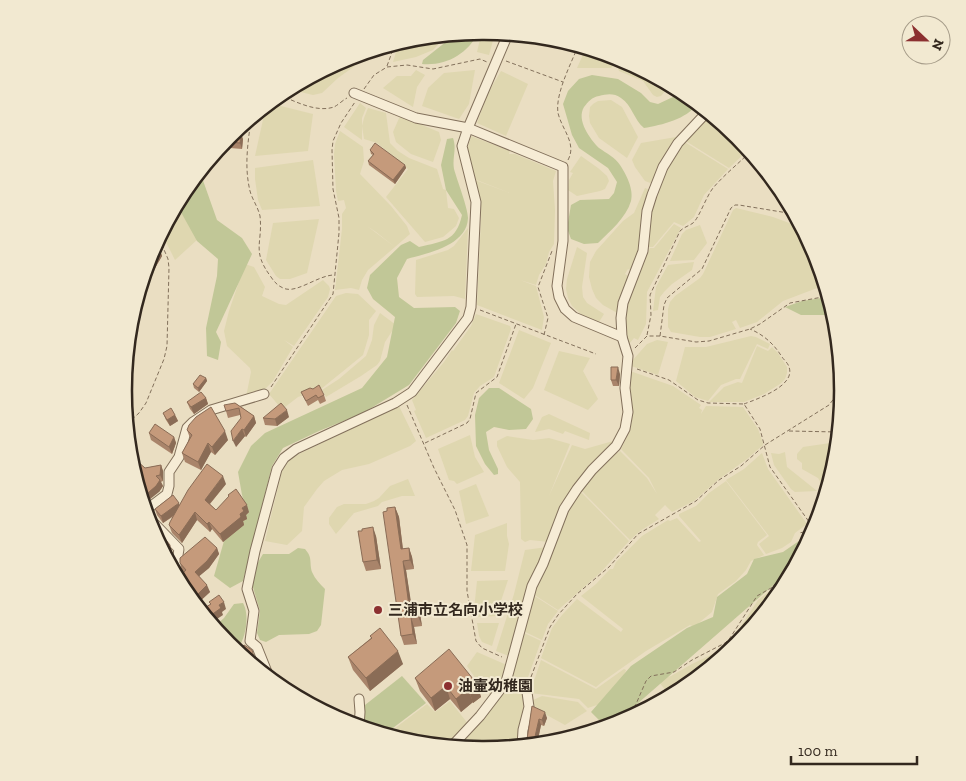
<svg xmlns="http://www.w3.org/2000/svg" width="966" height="781" font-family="'Zilla Slab','Noto Sans JP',serif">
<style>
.farmland{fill:#dfd7b0}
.green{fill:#c1c797}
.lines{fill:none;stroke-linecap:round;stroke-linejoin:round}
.minor-casing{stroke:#82705b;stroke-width:11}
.path{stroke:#82705b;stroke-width:1;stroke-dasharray:4 2.5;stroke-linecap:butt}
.minor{stroke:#f6ecd5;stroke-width:9}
.wall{fill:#a9846a}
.shaded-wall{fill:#8a6c56}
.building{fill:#c59a7b;stroke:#8a6c56}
.poi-dot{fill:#8c3030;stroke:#f2e9d1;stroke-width:2}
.labels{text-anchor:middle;stroke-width:4;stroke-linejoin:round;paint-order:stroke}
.poi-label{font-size:15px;font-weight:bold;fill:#33281e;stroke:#f2e9d1;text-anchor:start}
.rim{fill:none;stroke:#33281e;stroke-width:2.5}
</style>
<rect width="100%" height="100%" fill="#eadec2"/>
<g class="farmland">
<path d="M 482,31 L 494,37 L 489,55 L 477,52 Z"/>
<path d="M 447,35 L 433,50 L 416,57 L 393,62 L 399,42 L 413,38 Z"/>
<path d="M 586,48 L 617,58 L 615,64 L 611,68 L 577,68 Z"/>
<path d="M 367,52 L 369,53 L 359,63 L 338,78 L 322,93 L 313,95 L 288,89 L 346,58 Z"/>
<path d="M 621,59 L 670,85 L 661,96 L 657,97 L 653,95 L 643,81 L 619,71 L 618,68 Z"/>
<path d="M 416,70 L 425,75 L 417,87 L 413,107 L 383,88 L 397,76 L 411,76 Z"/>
<path d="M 475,70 L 469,104 L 459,119 L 422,106 L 428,88 L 444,73 Z"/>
<path d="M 501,71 L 528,84 L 506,136 L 477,123 L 488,93 Z"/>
<path d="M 611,100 L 622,107 L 638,137 L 627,158 L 599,138 L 590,123 L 589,116 L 590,107 L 593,104 L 598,101 Z"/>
<path d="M 269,103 L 313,114 L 308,151 L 255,156 L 266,106 Z"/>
<path d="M 360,103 L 366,108 L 362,118 L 362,140 L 344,127 Z"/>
<path d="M 368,108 L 386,113 L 390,143 L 398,151 L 409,158 L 437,169 L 443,189 L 446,190 L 448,208 L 454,209 L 459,218 L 456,226 L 443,237 L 425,242 L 386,197 L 408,169 L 377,143 L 364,139 L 362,126 L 364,118 Z"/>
<path d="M 709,114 L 737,137 L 748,150 L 729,168 L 684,140 Z"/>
<path d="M 400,116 L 439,132 L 441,140 L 433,162 L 411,154 L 396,142 L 393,132 Z"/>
<path d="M 340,131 L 363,147 L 364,161 L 360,174 L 391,206 L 407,226 L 410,234 L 395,247 L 376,232 L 367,226 L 395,247 L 368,270 L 362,280 L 359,290 L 351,288 L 335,290 L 342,229 L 342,214 L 346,208 L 344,200 L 338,201 L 336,191 L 334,154 L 335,144 Z"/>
<path d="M 471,136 L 510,151 L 509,154 L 515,154 L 556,171 L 553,181 L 555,210 L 554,244 L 549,252 L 546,264 L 539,275 L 536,285 L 520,280 L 536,286 L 544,317 L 542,330 L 477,305 L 481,219 L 480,203 L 475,180 L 518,196 L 474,179 L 467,150 Z"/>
<path d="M 676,137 L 679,138 L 653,184 L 645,181 L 635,167 L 632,160 L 641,143 Z"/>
<path d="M 683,141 L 728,169 L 704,195 L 694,217 L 683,226 L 674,222 L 653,247 L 647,247 L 652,205 L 672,157 Z"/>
<path d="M 581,156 L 598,168 L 607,176 L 609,181 L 605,189 L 600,191 L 577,196 L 568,190 L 569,180 L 573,173 L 570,172 Z"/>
<path d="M 313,160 L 320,206 L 262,210 L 258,200 L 255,179 L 255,168 Z"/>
<path d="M 645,188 L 650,190 L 641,250 L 632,271 L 628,269 L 625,274 L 630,277 L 619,314 L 603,305 L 596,298 L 592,289 L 589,277 L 590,262 L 596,251 L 623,221 L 634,213 Z"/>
<path d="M 180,199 L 182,212 L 198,239 L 175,260 L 162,234 Z"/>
<path d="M 736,208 L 773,217 L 800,227 L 825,285 L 783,301 L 757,322 L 740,328 L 736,320 L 732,322 L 736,329 L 710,337 L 700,337 L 671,332 L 668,327 L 668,309 L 670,302 L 675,296 L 700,278 L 703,274 L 733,210 Z"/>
<path d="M 319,219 L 307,273 L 290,279 L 280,279 L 276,276 L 266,260 L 273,223 Z"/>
<path d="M 674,224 L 681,228 L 647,292 L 646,324 L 638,340 L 634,338 L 629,344 L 624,318 L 627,301 L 650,248 L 654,248 Z"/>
<path d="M 700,225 L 707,243 L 694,260 L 670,261 L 682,234 L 686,230 Z"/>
<path d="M 468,228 L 465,299 L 454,296 L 417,297 L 415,294 L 416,260 L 448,250 L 454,246 Z"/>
<path d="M 577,247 L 587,253 L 582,287 L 583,297 L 587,303 L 604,314 L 599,322 L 582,315 L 572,306 L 568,298 L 566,289 L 567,279 Z"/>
<path d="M 694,262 L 692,270 L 672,284 L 664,292 L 660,297 L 658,310 L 653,311 L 656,287 L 668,265 Z"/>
<path d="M 245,264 L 254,267 L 265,287 L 262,296 L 279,304 L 286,305 L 323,280 L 329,286 L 330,289 L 328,297 L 294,346 L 284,340 L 293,347 L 273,381 L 262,392 L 246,397 L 251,372 L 250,368 L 227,346 L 224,331 L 229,311 Z"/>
<path d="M 346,293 L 358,294 L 376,311 L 369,320 L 369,335 L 363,355 L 321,389 L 298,397 L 285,407 L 280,407 L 269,394 L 336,296 Z"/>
<path d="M 380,313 L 396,325 L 385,342 L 380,361 L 377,365 L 361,376 L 326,397 L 322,390 L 339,379 L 366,356 L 372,340 L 374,325 Z"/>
<path d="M 476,314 L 510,326 L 511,329 L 494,377 L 480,386 L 474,393 L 468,416 L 465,420 L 426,438 L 414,411 L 416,410 L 412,400 L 444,362 L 452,350 L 453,351 L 471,326 Z"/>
<path d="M 519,330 L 551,343 L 533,388 L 524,399 L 499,383 Z"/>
<path d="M 751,336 L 756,337 L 770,344 L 768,349 L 757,344 L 740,379 L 736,379 L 721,385 L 708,401 L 695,397 L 676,381 L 685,347 L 706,347 Z"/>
<path d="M 657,340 L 668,342 L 658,375 L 631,366 L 632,361 L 647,344 Z"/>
<path d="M 757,346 L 768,351 L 772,347 L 778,353 L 787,367 L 787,373 L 785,379 L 780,384 L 764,394 L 744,402 L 709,402 L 724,387 L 738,382 L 742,383 Z"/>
<path d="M 559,351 L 590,358 L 583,371 L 598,399 L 588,410 L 544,390 Z"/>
<path d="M 630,371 L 673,386 L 701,405 L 699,408 L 702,410 L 701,414 L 706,406 L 743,407 L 758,429 L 763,443 L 763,445 L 747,459 L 719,479 L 694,501 L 672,512 L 665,505 L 655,515 L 659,519 L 640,531 L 630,540 L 581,490 L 616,451 L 618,453 L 620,451 L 647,478 L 657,494 L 649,478 L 621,449 L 630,431 L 632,420 L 630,418 L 628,383 Z"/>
<path d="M 399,406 L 416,441 L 410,446 L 369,464 L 342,470 L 324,481 L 317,489 L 304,507 L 302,531 L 287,545 L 265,541 L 282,471 L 288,461 L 297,455 Z"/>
<path d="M 549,414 L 590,433 L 589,440 L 565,431 L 563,434 L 549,429 L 535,432 L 542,417 Z"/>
<path d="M 470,435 L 475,457 L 484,472 L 457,484 L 454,481 L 449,480 L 438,449 Z"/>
<path d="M 507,436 L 533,440 L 549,438 L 570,444 L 549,496 L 572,445 L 585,449 L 613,441 L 616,442 L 591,469 L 549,542 L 530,540 L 525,542 L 521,539 L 520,482 L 507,467 L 497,446 L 497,441 Z"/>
<path d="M 837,442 L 835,461 L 826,491 L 818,478 L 802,469 L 802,463 L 797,459 L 797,454 L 803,447 Z"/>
<path d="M 785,452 L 787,467 L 817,491 L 795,492 L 791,489 L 774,465 L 771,453 L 779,454 Z"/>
<path d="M 762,453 L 768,469 L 807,524 L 795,533 L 791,542 L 782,548 L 766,554 L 759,544 L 769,536 L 726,480 L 744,469 Z"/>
<path d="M 408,479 L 415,496 L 402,496 L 382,502 L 378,506 L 354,513 L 336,534 L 329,524 L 329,518 L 337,507 L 344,504 L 366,504 L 374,501 L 379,498 L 390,486 Z"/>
<path d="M 726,481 L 767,535 L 758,542 L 757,545 L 764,555 L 751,561 L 746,570 L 736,581 L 718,594 L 712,612 L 694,627 L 690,625 L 646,651 L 602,682 L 596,687 L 541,658 L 552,628 L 562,615 L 577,599 L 621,632 L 623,629 L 581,596 L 596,584 L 610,569 L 613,569 L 616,562 L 642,536 L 668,520 L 670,521 L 677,518 L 699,542 L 701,541 L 679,516 L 679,514 L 696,506 L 709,493 Z"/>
<path d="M 476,484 L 489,516 L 466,524 L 459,491 Z"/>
<path d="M 580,491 L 629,541 L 600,573 L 558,610 L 533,594 L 570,508 Z"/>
<path d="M 507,523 L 507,536 L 509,544 L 505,571 L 471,571 L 475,535 Z"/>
<path d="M 547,547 L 511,657 L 496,651 L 514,594 L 525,550 Z"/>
<path d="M 790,575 L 782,590 L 737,645 L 727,653 L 723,648 L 730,643 L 758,600 Z"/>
<path d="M 508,580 L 496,616 L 476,617 L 475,600 L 477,581 Z"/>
<path d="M 533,595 L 558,611 L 548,624 L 542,640 L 523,631 Z"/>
<path d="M 477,623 L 499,623 L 492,646 L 482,642 L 479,636 Z"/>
<path d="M 522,632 L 541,641 L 527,680 L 512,680 Z"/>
<path d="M 719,651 L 723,656 L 682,689 L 670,696 L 659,682 L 664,678 L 671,676 L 692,664 Z"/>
<path d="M 477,652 L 509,666 L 505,679 L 492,696 L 480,685 L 467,666 Z"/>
<path d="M 541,660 L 596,689 L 624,669 L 626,670 L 620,686 L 600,704 L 588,708 L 579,699 L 530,693 L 531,686 L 535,678 Z"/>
<path d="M 511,686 L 523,688 L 527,705 L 519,746 L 483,750 L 453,747 L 507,687 Z"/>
<path d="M 542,696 L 578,702 L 587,711 L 565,725 L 532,707 L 531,701 Z"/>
<path d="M 450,701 L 469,725 L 446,746 L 413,743 L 386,735 L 427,704 L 435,712 Z"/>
</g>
<g class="green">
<path d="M 479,32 C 467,54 447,66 422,64 L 423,60 L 447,41 L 451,34 Z"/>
<path d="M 592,75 L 618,79 L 641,93 L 650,102 L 658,104 L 673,97 L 677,89 L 697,104 C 687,119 662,125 644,128 C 634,120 632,105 621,98 C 614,93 607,94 599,96 C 592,97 588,102 584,107 C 576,120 590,139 599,148 C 606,153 615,157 620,165 C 626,174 634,189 631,201 C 626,218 610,231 598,243 L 584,244 L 571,239 L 567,228 L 571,205 L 580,200 L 609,199 L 614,193 L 617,182 L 608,168 L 579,148 L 572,135 L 563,104 L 568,91 L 579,79 Z"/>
<path d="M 453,138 C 457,149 452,158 454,169 C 457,180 468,208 468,218 C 467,246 427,253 407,259 L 397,278 L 399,297 L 414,308 L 455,307 L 460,311 L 456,323 L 409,385 L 363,413 L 319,431 L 283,448 L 272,466 L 243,581 L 230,588 L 214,576 L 224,541 L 248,513 L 242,495 L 238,472 L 251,446 L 265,433 L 362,388 L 387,357 L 395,317 L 373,299 L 367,288 L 370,275 L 401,245 L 410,241 L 419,247 C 443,241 456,242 462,215 L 446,190 L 441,165 L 447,139 Z"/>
<path d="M 200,172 L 217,220 L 242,238 L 252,254 L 216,332 L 221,342 L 218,360 L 207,356 L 206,328 L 217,276 L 218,259 L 197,241 L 182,214 L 181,197 Z"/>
<path d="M 828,297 L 834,315 L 801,315 L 785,307 L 802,301 Z"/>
<path d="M 489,388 L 499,388 L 531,409 L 533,419 L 526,429 L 509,430 L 494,427 L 486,432 L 489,450 L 498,469 L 498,474 L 494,475 L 485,464 L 476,446 L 475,415 L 479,398 Z"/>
<path d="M 809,534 L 810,536 L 794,567 L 613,725 L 606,727 L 591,712 L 631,666 L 687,628 L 713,617 L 717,597 L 747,574 L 754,559 L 783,552 Z"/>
<path d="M 298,548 L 305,549 C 313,558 309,562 312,572 C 315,579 320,584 325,589 L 321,625 L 317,631 L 309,634 L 279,635 L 266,642 L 260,640 L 257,633 L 260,611 L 252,584 L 257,564 L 263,554 L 289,554 Z"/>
<path d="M 243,603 C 250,615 246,640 236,651 L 229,644 L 214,627 L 224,618 L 234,604 Z"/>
<path d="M 402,676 L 426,703 L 385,734 L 364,728 L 365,705 Z"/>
</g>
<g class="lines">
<defs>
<g id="minor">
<path d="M 354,93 L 416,118 L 468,128 L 563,167 L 563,241 L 557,286 L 559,297 L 565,309 L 574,317 L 622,337"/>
<path d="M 146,510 L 167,494 L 169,486 L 169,472 L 179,457 L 187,428 L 193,422 L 211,410 L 264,394"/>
<path d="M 148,517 L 179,549 L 175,573"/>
<path d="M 265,674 L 267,672 L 257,647 L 250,641 L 254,611 L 247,589 L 255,551 L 277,469 L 284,458 L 296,449 L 395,403 L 412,392 L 468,318 L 471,307 L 476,202 L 462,146 L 468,128 L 508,34"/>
<path d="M 359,699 L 360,712 L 359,727"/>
<path d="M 522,746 L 523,730 L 529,707 L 526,685"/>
<path d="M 451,747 L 480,716 L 506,682 L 532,586 L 543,564 L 564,509 L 577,489 L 592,470 L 616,446 L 625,429 L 628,412 L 625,388 L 628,356 L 622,337 L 621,318 L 623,303 L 643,251 L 647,211 L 652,195 L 663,167 L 678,143 L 707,112"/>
</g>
</defs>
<use href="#minor" class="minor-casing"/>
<g class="path">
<path d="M 506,61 L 563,82"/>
<path d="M 387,66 L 395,44"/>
<path d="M 364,89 L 374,75 L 387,67 L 407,65 L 433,69 L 480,59 L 487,62"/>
<path d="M 279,95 C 295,101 316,113 334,107 C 338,105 343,100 347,98"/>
<path d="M 251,119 C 248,143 244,166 250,191 C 252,199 258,207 260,216 C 263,244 251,250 271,277 C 275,283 279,287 286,289 C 298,292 318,276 333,275"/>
<path d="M 568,160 C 577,143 562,130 558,113 C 555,94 571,64 578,46"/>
<path d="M 480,310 L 596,354"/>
<path d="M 544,335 L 548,318 L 538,287 L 552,251"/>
<path d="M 647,335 L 651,315 L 650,295 L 680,231 C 684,227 689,226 693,223 C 699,218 706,197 713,188 C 724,175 738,164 750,152"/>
<path d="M 660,336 L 664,305 L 667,298 L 702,269 L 731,208 L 735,205 L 739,205 L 794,214"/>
<path d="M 635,348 L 647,336 L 660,336 L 696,342 L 709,341 L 750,329 L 760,324 L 790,303 L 828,296"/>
<path d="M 637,369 L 669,380 L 698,400 L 708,403 L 744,404 L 760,429 L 770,467 L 812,526 L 804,532 L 799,533"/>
<path d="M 271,387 L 333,294 L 339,233 L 339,218 L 333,189 L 332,150 L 333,141 L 341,123 L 355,102"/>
<path d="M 744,404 C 757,399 796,386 789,367 C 788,363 784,360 782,357 C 774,344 764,335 750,329"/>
<path d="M 407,405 L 434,468 L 455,510 L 467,545 L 467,591 L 476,641 L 482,648 L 502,657"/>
<path d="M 127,424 L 139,413 L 146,403 L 164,359 L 167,346 L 169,268 L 168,259 L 159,238"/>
<path d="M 789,431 L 838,432"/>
<path d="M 425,443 L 467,423 L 470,419 L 476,393 L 497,377 L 516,324"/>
<path d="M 531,677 L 550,627 L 558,615 L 577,594 L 609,567 L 638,534 L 696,501 L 719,480 L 741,466 L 765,445 L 829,405 L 842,388"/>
<path d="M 609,726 L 618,720 L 629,716 L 633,711 L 646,681 L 651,676 L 674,672 L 692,660 L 725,643 L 730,638 L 757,596 L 771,588 L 794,567"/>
</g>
<use href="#minor" class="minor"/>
</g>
<g class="wall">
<path d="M 229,136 L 243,139 L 242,149 L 230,148 L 229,150 L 220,148 Z"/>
<path d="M 370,150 L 405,165 L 406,168 L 395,184 L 369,165 L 368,161 L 373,155 L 371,154 Z"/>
<path d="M 161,250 L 160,251 L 162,256 L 155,268 L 148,263 L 151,253 Z"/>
<path d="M 135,308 L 137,314 L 136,328 L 130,328 L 131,320 Z"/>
<path d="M 620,374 L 619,386 L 613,386 L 611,380 Z"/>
<path d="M 206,378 L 207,381 L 199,392 L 194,388 L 193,384 Z"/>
<path d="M 301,392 L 324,395 L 326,401 L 320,404 L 318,400 L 308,406 Z"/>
<path d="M 206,398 L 208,404 L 194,414 L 190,409 L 187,402 Z"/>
<path d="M 235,403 L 254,416 L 256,423 L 246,437 L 245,436 L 236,447 L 241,418 L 240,415 L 228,418 L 226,411 Z"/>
<path d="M 163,413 L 175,415 L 178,421 L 170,426 L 166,420 Z"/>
<path d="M 289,417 L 277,426 L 265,425 L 263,418 Z"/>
<path d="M 187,430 L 228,440 L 215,455 L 211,452 L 201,470 L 185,462 L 182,453 L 190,438 Z"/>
<path d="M 149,433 L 174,437 L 176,443 L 172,454 L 151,440 Z"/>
<path d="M 140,464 L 145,468 L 161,465 L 163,471 L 163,481 L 161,482 L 163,486 L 159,492 Z"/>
<path d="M 226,484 L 210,504 L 216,510 L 249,512 L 246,515 L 247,519 L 243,521 L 244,525 L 223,542 L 212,529 L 210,532 L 197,520 L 182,543 L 172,533 L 169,525 L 174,516 L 163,523 L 157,515 L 155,509 L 180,505 Z"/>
<path d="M 395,507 L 399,517 L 403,549 L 409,548 L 412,557 L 414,569 L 406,570 L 411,605 L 416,604 L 420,614 L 422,626 L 414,627 L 417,644 L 404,645 L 401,636 L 387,511 Z"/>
<path d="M 362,531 L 376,536 L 381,569 L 366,571 L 363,562 Z"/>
<path d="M 217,548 L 219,554 L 209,568 L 199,576 L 210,592 L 198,603 L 189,593 L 188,594 L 184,590 L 184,572 L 182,570 L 180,563 Z"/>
<path d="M 370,636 L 403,664 L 370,691 L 353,670 L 348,657 L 371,638 Z"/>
<path d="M 415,678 L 477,684 L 481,697 L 473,703 L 473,702 L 461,712 L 450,699 L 435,711 L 420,691 Z"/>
<path d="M 532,706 L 547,718 L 544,726 L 541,725 L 537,744 L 526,746 Z"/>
</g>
<g class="shaded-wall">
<path d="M 241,133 L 243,139 L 242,149 L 240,143 Z"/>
<path d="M 227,142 L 230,148 L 229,150 L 227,144 Z"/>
<path d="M 405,165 L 406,168 L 395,184 L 393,180 Z"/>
<path d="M 158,244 L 162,256 L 155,268 L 153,261 L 156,246 Z"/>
<path d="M 135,308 L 137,314 L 136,328 L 133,321 Z"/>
<path d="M 618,367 L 620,374 L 619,386 L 616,380 Z"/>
<path d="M 206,378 L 207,381 L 199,392 L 198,388 Z"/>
<path d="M 206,398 L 208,404 L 194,414 L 191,407 Z"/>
<path d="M 287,410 L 289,417 L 277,426 L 275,419 Z"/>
<path d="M 175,415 L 178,421 L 170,426 L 167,420 Z"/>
<path d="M 254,416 L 256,423 L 246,437 L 244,430 Z"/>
<path d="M 242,429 L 245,436 L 236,447 L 233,441 Z"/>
<path d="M 225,431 L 228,440 L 215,455 L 212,447 Z"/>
<path d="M 174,437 L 176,443 L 172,454 L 169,447 Z"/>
<path d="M 208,443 L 211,452 L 201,470 L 198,462 Z"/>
<path d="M 161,465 L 163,471 L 163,481 L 160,475 Z"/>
<path d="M 223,476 L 226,484 L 207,507 L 205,500 Z"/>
<path d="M 160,480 L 163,486 L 159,492 L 144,504 L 142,498 Z"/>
<path d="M 179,503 L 181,510 L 163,523 L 161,516 Z"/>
<path d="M 247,505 L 249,512 L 246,515 L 247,519 L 243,521 L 244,525 L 223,542 L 220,534 L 240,514 L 242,508 Z"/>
<path d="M 395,507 L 399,517 L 404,559 L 401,549 Z"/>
<path d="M 195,512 L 197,520 L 182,543 L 179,535 Z"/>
<path d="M 209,522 L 212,529 L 210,532 L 207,524 Z"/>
<path d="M 373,527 L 376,536 L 381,569 L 377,560 Z"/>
<path d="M 170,545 L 172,551 L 171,564 L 168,559 Z"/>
<path d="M 217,548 L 219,554 L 209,568 L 197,578 L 195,572 Z"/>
<path d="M 409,548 L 412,557 L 414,569 L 410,560 Z"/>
<path d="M 403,561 L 406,570 L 413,615 L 409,606 Z"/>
<path d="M 207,585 L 210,592 L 198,603 L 196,596 Z"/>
<path d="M 184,586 L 187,593 L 183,587 Z"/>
<path d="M 187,587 L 189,593 L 188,594 L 186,588 Z"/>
<path d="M 224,602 L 226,609 L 222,612 L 223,615 L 211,623 L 207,618 L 219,605 Z"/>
<path d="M 416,604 L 420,614 L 422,626 L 418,616 Z"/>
<path d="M 411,617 L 414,627 L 417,644 L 413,634 Z"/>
<path d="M 398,651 L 403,664 L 370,691 L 366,678 Z"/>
<path d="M 254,657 L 257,664 L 255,666 L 251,663 Z"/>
<path d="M 477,684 L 481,697 L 473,703 L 469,690 Z"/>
<path d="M 446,686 L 450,699 L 435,711 L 431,698 Z"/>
<path d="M 468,689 L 473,702 L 461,712 L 456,699 Z"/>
<path d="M 545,712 L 547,718 L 544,726 L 542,720 Z"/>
<path d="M 539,719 L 541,725 L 537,744 L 534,745 L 534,741 Z"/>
</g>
<g class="building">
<path d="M 234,132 L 241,133 L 240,143 L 227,142 L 227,144 L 223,143 L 229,136 Z"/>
<path d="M 375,143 L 405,165 L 393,180 L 368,161 L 374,154 L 370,150 Z"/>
<path d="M 157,242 L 158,244 L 156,246 L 160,249 L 153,261 L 149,259 L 151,253 Z"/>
<path d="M 134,310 L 133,321 L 131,320 Z"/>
<path d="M 611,367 L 618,367 L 616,380 L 611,380 Z"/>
<path d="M 200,375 L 206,378 L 198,388 L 193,384 Z"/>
<path d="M 319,385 L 324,395 L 318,398 L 316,395 L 306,401 L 301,392 L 310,388 L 313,389 Z"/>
<path d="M 201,392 L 206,398 L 191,407 L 187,402 Z"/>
<path d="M 235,403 L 254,416 L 244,430 L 242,429 L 233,441 L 231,431 L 241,418 L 239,408 L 226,411 L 224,405 Z"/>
<path d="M 281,403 L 287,410 L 275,419 L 263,418 Z"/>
<path d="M 211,407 L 225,431 L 212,447 L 208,443 L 198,462 L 182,453 L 192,435 L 187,430 L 189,425 L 196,417 Z"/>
<path d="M 171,408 L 175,415 L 167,420 L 163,413 Z"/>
<path d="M 155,424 L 174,437 L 169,447 L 149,433 Z"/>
<path d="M 133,453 L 138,458 L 136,460 L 145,468 L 161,465 L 160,475 L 156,476 L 160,480 L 156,486 L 142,498 L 131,460 L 130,454 L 131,455 Z"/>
<path d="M 207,464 L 223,476 L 205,500 L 216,510 L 229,496 L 228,495 L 236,489 L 247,505 L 242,508 L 244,511 L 240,514 L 241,517 L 220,534 L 209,522 L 207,524 L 195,512 L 179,535 L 169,525 L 170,522 L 188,490 Z"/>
<path d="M 173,495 L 179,503 L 161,516 L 155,509 Z"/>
<path d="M 395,507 L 401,549 L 409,548 L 410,560 L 403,561 L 409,606 L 416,604 L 418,616 L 411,617 L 413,634 L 401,636 L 383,512 L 387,511 L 387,508 Z"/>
<path d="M 373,527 L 377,560 L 363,562 L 358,531 L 362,531 L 362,529 Z"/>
<path d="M 156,537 L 163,544 L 166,540 L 170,545 L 168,559 Z"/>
<path d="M 205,537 L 217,548 L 207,561 L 195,572 L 207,585 L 196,596 L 187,587 L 186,588 L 184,586 L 183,587 L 178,578 L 186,570 L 180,563 L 180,558 Z"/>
<path d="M 219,595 L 224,602 L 219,605 L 221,608 L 207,618 L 201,610 L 211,604 L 209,602 Z"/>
<path d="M 380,628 L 398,651 L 366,678 L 348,657 L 372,638 L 370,636 Z"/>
<path d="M 244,645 L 252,650 L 254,657 L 251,663 L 239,653 Z"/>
<path d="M 449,649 L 477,684 L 469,690 L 468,689 L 456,699 L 446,686 L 431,698 L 415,678 Z"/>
<path d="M 532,706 L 545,712 L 542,720 L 539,719 L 534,741 L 534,745 L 526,746 Z"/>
</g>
<g class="poi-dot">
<circle cx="378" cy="610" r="5"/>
<circle cx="448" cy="686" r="5"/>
</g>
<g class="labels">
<g class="poi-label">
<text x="388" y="615">三浦市立名向小学校</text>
<text x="458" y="691">油壷幼稚園</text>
</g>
</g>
<path d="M0 0H966V781H0ZM482 40H484A350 350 0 0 1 834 390V391A350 350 0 0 1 484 741H482A350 350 0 0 1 132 391V390A350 350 0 0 1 482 40Z" fill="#f2e9d1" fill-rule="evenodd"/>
<path class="rim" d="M482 40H484A350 350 0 0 1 834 390V391A350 350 0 0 1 484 741H482A350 350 0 0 1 132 391V390A350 350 0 0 1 482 40Z"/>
<g transform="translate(926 40) rotate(112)"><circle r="24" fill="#f2e9d1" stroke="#a69c89"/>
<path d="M0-4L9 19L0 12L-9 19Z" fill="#8c3030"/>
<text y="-8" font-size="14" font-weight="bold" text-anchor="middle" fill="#33281e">N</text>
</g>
<path d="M791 756v8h126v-8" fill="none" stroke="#33281e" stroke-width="2.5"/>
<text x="798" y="756" font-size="15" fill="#33281e" stroke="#f2e9d1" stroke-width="4" paint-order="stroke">100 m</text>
</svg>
